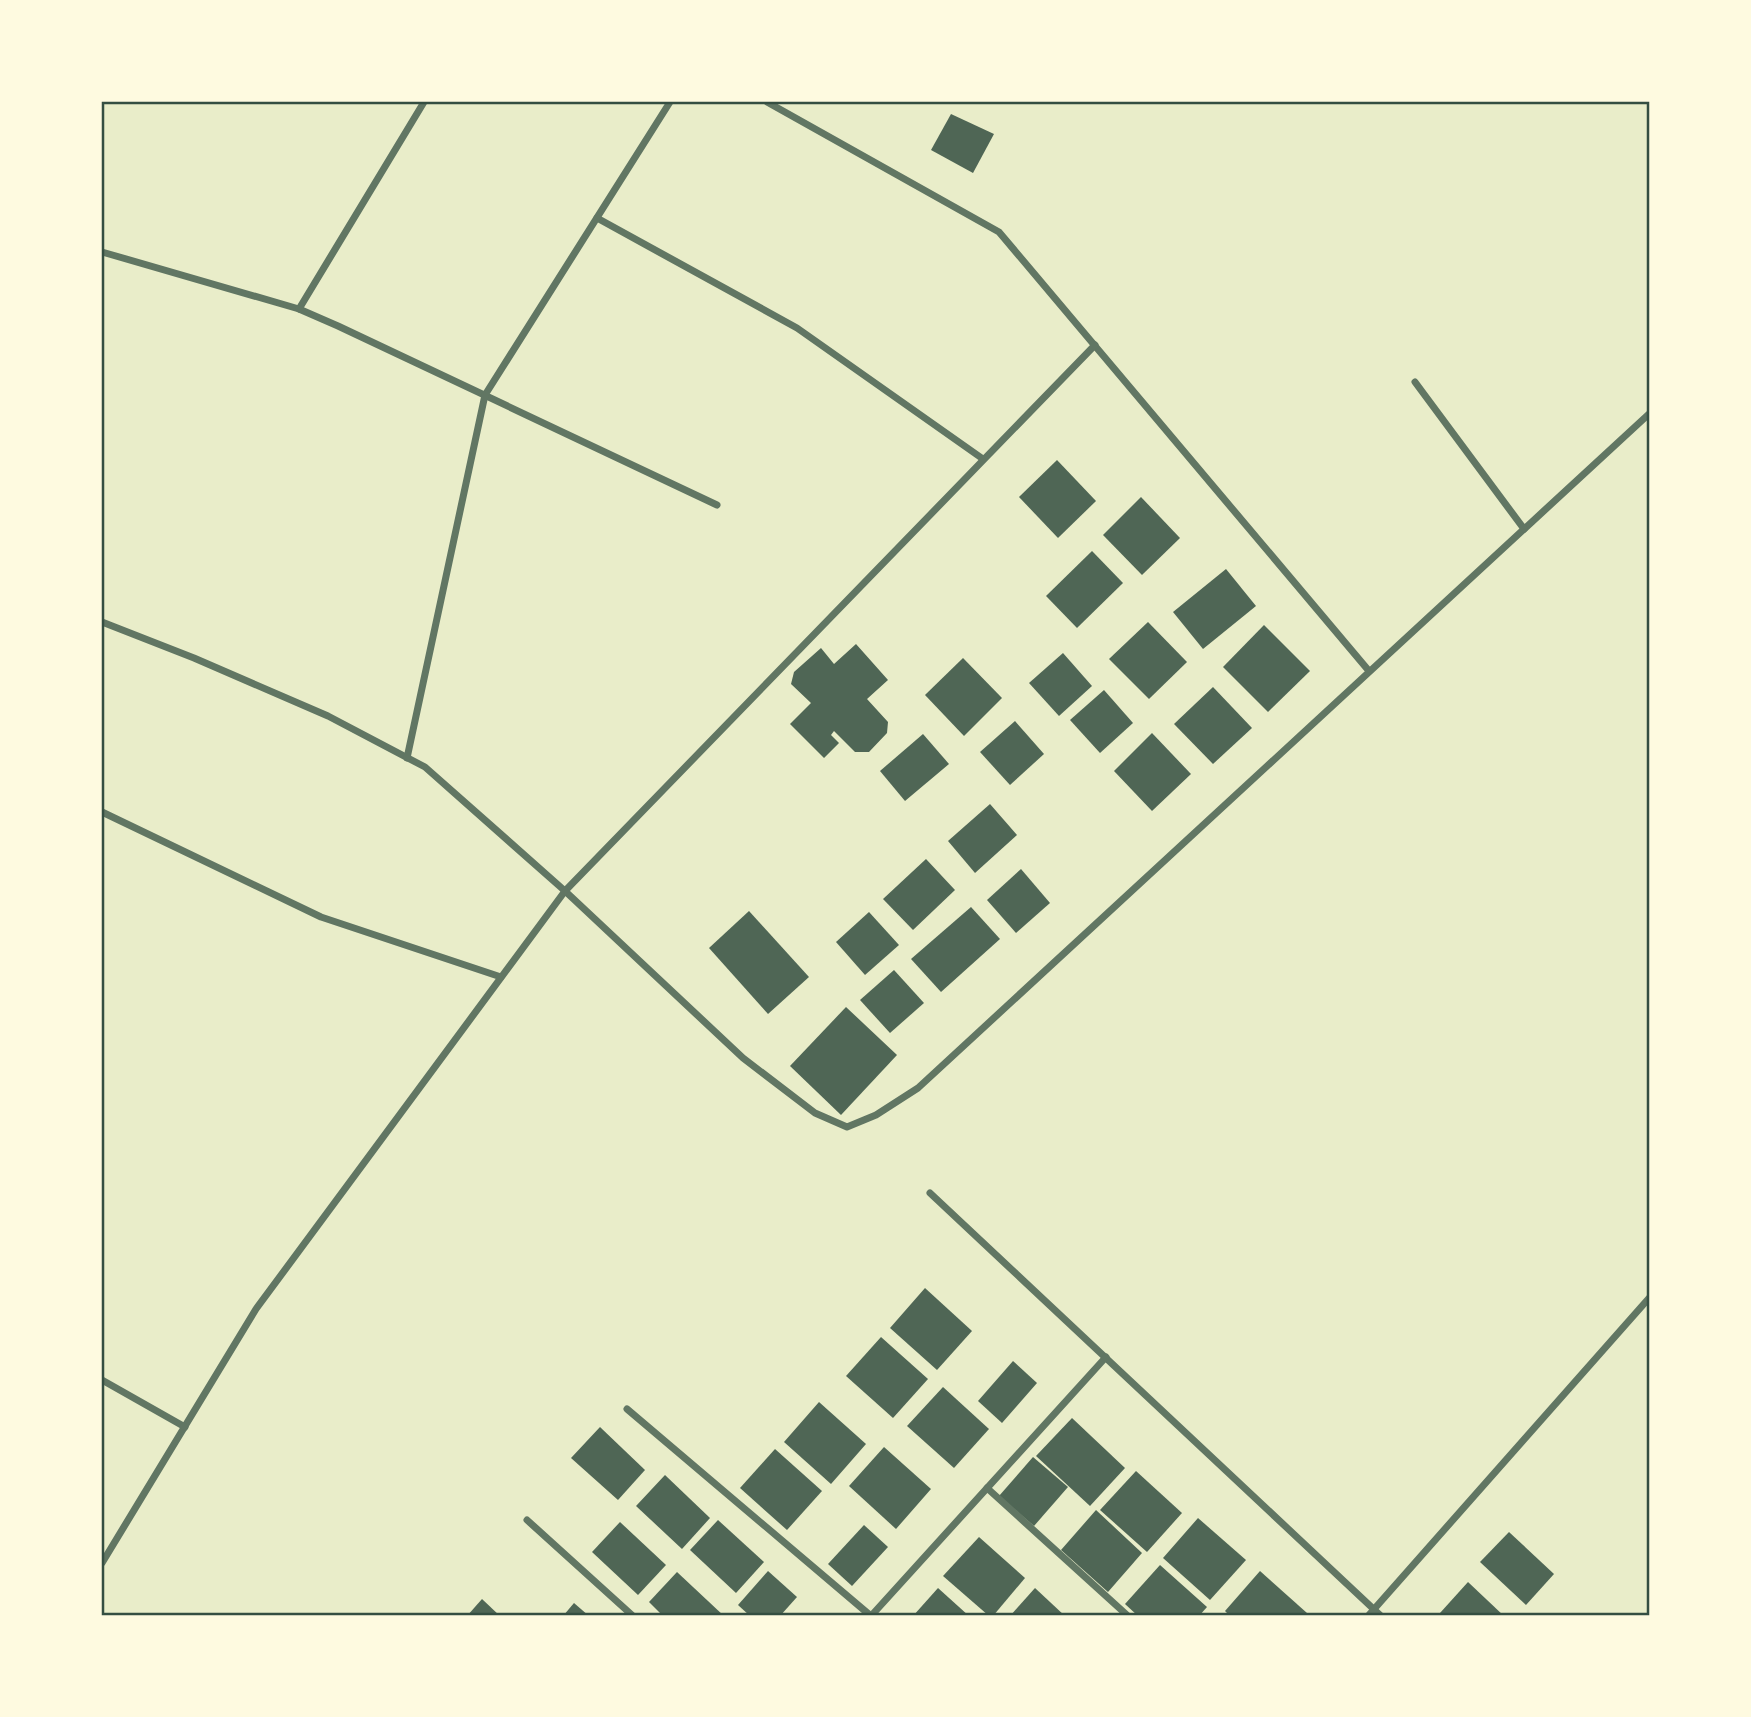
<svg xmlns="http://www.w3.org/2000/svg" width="1751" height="1717" font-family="Raleway,sans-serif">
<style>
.building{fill:#4f6655}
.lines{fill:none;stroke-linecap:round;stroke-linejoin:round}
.minor{stroke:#617663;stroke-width:7}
.neatline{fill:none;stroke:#344e41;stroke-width:2.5}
</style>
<rect width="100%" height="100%" fill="#e9edc9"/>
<g class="building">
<path d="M 951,114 L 994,134 L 973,173 L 931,150 Z"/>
<path d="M 1057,460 L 1096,501 L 1058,538 L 1019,497 Z"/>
<path d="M 1141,497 L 1180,538 L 1142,575 L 1103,535 Z"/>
<path d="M 1092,551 L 1123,583 L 1077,628 L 1046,596 Z"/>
<path d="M 1226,569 L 1256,606 L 1203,649 L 1173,612 Z"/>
<path d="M 1148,622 L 1187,662 L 1149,699 L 1109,659 Z"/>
<path d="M 1264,625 L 1310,671 L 1268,712 L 1223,667 Z"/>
<path d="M 856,644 L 888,680 L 867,699 L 888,722 L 887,733 L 869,752 L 855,752 L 834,731 L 831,735 L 839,743 L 824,758 L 790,724 L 811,703 L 791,684 L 794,672 L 821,648 L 834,664 Z"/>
<path d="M 1063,653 L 1092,686 L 1059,716 L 1029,683 Z"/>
<path d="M 963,658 L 1002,698 L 964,736 L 925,695 Z"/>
<path d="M 1213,687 L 1252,728 L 1213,764 L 1174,724 Z"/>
<path d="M 1104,690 L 1133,723 L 1100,753 L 1070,720 Z"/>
<path d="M 1015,721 L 1044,754 L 1010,785 L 980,752 Z"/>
<path d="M 1152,733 L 1191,774 L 1152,811 L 1114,771 Z"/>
<path d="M 923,734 L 949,764 L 905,801 L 880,771 Z"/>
<path d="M 990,804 L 1017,835 L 975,873 L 948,841 Z"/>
<path d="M 926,859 L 955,890 L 913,930 L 883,899 Z"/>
<path d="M 1021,869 L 1050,903 L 1016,933 L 987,900 Z"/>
<path d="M 971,907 L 1000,939 L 941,992 L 911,959 Z"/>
<path d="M 749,911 L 809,977 L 768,1014 L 709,948 Z"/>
<path d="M 869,912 L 899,945 L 865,975 L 836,942 Z"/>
<path d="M 894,970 L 924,1003 L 890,1033 L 860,1000 Z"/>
<path d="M 846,1007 L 897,1055 L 841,1115 L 790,1066 Z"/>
<path d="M 925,1288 L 972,1331 L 937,1370 L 890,1328 Z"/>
<path d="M 881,1337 L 928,1379 L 893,1418 L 846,1376 Z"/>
<path d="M 1013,1361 L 1037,1383 L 1002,1423 L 978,1401 Z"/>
<path d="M 943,1387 L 989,1429 L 954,1468 L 907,1426 Z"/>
<path d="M 819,1402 L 866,1444 L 831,1484 L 784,1442 Z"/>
<path d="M 1072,1418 L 1125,1468 L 1090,1506 L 1036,1456 Z"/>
<path d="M 600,1427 L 645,1470 L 618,1500 L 571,1458 Z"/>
<path d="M 884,1447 L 931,1489 L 896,1529 L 849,1486 Z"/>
<path d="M 775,1449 L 822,1491 L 787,1530 L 740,1488 Z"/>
<path d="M 1033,1457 L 1068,1487 L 1034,1526 L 999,1496 Z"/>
<path d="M 1136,1471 L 1182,1513 L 1147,1552 L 1100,1510 Z"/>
<path d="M 665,1475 L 710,1518 L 682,1549 L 636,1506 Z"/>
<path d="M 1096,1510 L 1142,1553 L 1108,1592 L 1061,1550 Z"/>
<path d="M 1198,1518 L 1246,1560 L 1210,1600 L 1163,1558 Z"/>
<path d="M 718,1520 L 764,1562 L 736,1593 L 690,1550 Z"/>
<path d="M 620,1522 L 666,1565 L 638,1595 L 592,1552 Z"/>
<path d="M 864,1525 L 888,1547 L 852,1586 L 828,1564 Z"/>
<path d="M 1509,1532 L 1554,1574 L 1526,1605 L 1480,1562 Z"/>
<path d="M 979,1537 L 1025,1578 L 993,1616 L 989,1616 L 943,1576 Z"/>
<path d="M 1160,1565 L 1207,1607 L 1199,1616 L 1138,1616 L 1125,1604 Z"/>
<path d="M 768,1571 L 797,1597 L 780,1616 L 750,1616 L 738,1605 Z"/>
<path d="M 1260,1571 L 1307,1613 L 1305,1616 L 1230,1616 L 1225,1611 Z"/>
<path d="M 677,1572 L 724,1616 L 663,1616 L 649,1602 Z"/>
<path d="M 1468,1582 L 1504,1616 L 1443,1616 L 1440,1613 Z"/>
<path d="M 938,1588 L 969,1616 L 913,1616 Z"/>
<path d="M 1035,1588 L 1065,1616 L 1010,1616 Z"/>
<path d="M 482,1599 L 500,1616 L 467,1616 Z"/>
<path d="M 574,1603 L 589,1616 L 563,1616 Z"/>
</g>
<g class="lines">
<g class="minor">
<path d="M 767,102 L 999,232 L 1369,671"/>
<path d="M 597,218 L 797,328 L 983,459"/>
<path d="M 102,252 L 299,309 L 338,326 L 717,505"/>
<path d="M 299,309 L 424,102"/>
<path d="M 1095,345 L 565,891 L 743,1058 L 815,1113 L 847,1127 L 876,1115 L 918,1088 L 1650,413"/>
<path d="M 1415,382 L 1524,529"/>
<path d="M 102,622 L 194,658 L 328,716 L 425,767 L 565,891 L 256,1309 L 102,1563"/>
<path d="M 407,758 L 485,395 L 670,102"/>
<path d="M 102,812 L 321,917 L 501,977"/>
<path d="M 930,1193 L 1381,1616"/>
<path d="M 102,1380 L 185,1427"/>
<path d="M 627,1409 L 871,1616"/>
<path d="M 987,1488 L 1128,1616"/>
<path d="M 527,1520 L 633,1616"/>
<path d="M 871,1616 L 1106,1357"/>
<path d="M 1368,1616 L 1650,1297"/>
</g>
</g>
<rect width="1751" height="1717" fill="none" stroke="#fefae0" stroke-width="206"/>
<rect x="103" y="103" width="1545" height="1511" class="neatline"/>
</svg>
